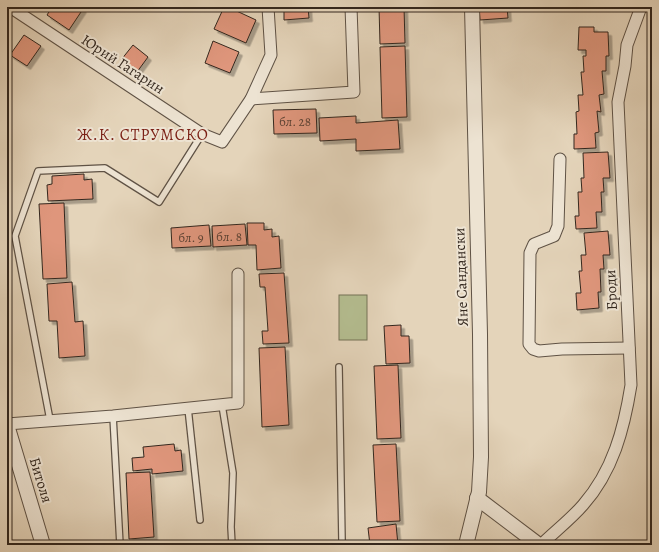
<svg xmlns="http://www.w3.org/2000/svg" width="659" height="552" font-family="Alegreya,serif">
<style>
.green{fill:#b4bd90;stroke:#747257}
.building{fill:#df967b;stroke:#33271e;filter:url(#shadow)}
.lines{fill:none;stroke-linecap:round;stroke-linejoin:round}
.service-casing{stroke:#5f5245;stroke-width:8}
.minor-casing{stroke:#5f5245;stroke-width:13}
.tertiary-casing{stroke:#5f5245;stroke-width:16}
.service{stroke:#ede3d2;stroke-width:5.5}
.minor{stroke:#ede3d2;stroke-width:11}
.tertiary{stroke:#ede3d2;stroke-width:14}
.rail{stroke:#33271e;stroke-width:3;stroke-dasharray:7 7;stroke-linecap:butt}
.labels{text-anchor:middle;stroke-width:4;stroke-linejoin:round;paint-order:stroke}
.number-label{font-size:13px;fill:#5e4335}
.street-label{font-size:15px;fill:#33271e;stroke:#ede3d2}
.neighbourhood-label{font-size:16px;letter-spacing:1px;fill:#7a1f14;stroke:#ede3d2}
</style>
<defs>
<filter id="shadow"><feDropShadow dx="3.5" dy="3.5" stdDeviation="0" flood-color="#0004"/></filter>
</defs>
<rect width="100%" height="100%" fill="#e4d4ba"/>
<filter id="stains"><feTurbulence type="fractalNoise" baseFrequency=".005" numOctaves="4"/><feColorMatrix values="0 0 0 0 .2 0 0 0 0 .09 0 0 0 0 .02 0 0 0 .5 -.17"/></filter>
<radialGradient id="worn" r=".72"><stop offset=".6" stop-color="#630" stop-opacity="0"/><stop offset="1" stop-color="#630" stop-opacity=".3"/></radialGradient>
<rect class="green" x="339" y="295" width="28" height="45"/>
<g class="building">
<path d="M 52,7 L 80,7 L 83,9 L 69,30 L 47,15 Z"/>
<path d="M 224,7 L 228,7 L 256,20 L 246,43 L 214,29 Z"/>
<path d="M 284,7 L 308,7 L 309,18 L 284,20 Z"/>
<path d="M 379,7 L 404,7 L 405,43 L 380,44 Z"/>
<path d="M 479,7 L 507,7 L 508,18 L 480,20 Z"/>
<path d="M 579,27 L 594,27 L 594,32 L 608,32 L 609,56 L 606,56 L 606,71 L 602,71 L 604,94 L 599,95 L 601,112 L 597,111 L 599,132 L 595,133 L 596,148 L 574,149 L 574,134 L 577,134 L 576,112 L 579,111 L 578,95 L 583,95 L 581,72 L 584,72 L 583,56 L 586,56 L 586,50 L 578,50 Z"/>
<path d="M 24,35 L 41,46 L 27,66 L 10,55 Z"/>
<path d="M 213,41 L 239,52 L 230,73 L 205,63 Z"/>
<path d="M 133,45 L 148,57 L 137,72 L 121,60 Z"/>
<path d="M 405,46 L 407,117 L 382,118 L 380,47 Z"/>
<path d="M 316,109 L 317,133 L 274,134 L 273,110 Z"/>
<path d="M 356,116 L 356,123 L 398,120 L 400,149 L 356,151 L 356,139 L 320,141 L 319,118 Z"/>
<path d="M 608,152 L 610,178 L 603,178 L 604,192 L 601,192 L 602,212 L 596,212 L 597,228 L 576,229 L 575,216 L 579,216 L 578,192 L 582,192 L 581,178 L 584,178 L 583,153 Z"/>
<path d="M 84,174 L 84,180 L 92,179 L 93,199 L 48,201 L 47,185 L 52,184 L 52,176 Z"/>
<path d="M 64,203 L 67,278 L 43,279 L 39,204 Z"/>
<path d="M 247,223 L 264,223 L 264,230 L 272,229 L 272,237 L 279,236 L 281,268 L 257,270 L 256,245 L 248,245 Z"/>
<path d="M 245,224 L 247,245 L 213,247 L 212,226 Z"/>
<path d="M 209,225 L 211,246 L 172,248 L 171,228 Z"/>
<path d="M 608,231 L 610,255 L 603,255 L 604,269 L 600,269 L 601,292 L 598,292 L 599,308 L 577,310 L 576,293 L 581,293 L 579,271 L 582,271 L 581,255 L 586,255 L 584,233 Z"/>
<path d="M 284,273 L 289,343 L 263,344 L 262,331 L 268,331 L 265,287 L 260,287 L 259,274 Z"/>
<path d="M 72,282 L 75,322 L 83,321 L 85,356 L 59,358 L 57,321 L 49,321 L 47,284 Z"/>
<path d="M 401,325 L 401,336 L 409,336 L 410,363 L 386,364 L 384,326 Z"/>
<path d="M 285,347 L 289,425 L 262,427 L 259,348 Z"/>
<path d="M 398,365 L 401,438 L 377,439 L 374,366 Z"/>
<path d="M 174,444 L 175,451 L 181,450 L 183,471 L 152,474 L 152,469 L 133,471 L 132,458 L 144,457 L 143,447 Z"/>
<path d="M 396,444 L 400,521 L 377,522 L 373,445 Z"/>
<path d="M 150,472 L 154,537 L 129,539 L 126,473 Z"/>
<path d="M 396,524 L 398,545 L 370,545 L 368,528 Z"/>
</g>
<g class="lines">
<defs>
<g id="service">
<path d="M 339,367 L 342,541 L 344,545"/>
<path d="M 222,405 L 233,473 L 231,527 L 232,545"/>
<path d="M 188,408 L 200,520"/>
<path d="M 113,416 L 120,545"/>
<path d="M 50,420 L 15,236 L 38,171 L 105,168 L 159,202 L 202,134"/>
</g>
<g id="minor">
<path d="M 10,7 L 202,134 L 222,142 L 251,99 L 271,55 L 268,7"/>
<path d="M 251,99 L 354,92 L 351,7"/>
<path d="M 560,159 L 558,226 L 554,236 L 534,244 L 530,253 L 529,344 L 533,349 L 539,351 L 562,349 L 629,348"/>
<path d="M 7,424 L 113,416 L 238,403 L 238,274"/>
<path d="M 541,545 C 554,532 570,520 583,505 C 613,471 624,429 631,385 L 618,102 L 625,66 L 627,45 L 641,7"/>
</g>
<g id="tertiary">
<path d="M 7,425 L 43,545"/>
<path d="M 477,498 L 539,545"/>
<path d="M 466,545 L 479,492 L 481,457 L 480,334 L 472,7"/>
</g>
</defs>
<use href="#service" class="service-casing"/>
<use href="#minor" class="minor-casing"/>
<use href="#tertiary" class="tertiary-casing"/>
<use href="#service" class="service"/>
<use href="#minor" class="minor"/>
<use href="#tertiary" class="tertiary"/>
<path class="rail" d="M 7,532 L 10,545"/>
</g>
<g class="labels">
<g class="number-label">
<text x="295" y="126">бл. 28</text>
<text x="229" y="241">бл. 8</text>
<text x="191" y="242">бл. 9</text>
</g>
<g class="street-label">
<text transform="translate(123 64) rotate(33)" y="5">Юрий Гагарин</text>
<text transform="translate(461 277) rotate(-92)" y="5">Яне Сандански</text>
<text transform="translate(611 290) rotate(-93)" y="5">Броди</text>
<text transform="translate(41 480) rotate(73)" y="5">Битоля</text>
</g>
<g class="neighbourhood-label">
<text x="143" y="140">Ж.К. СТРУМСКО</text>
</g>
</g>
<rect width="659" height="552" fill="none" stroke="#e4d4ba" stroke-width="24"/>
<rect x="8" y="8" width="643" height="536" fill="none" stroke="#33271e" stroke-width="2"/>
<rect x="12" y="12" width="635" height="528" fill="none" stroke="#33271e"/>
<rect width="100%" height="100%" filter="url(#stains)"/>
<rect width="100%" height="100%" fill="url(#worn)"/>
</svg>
